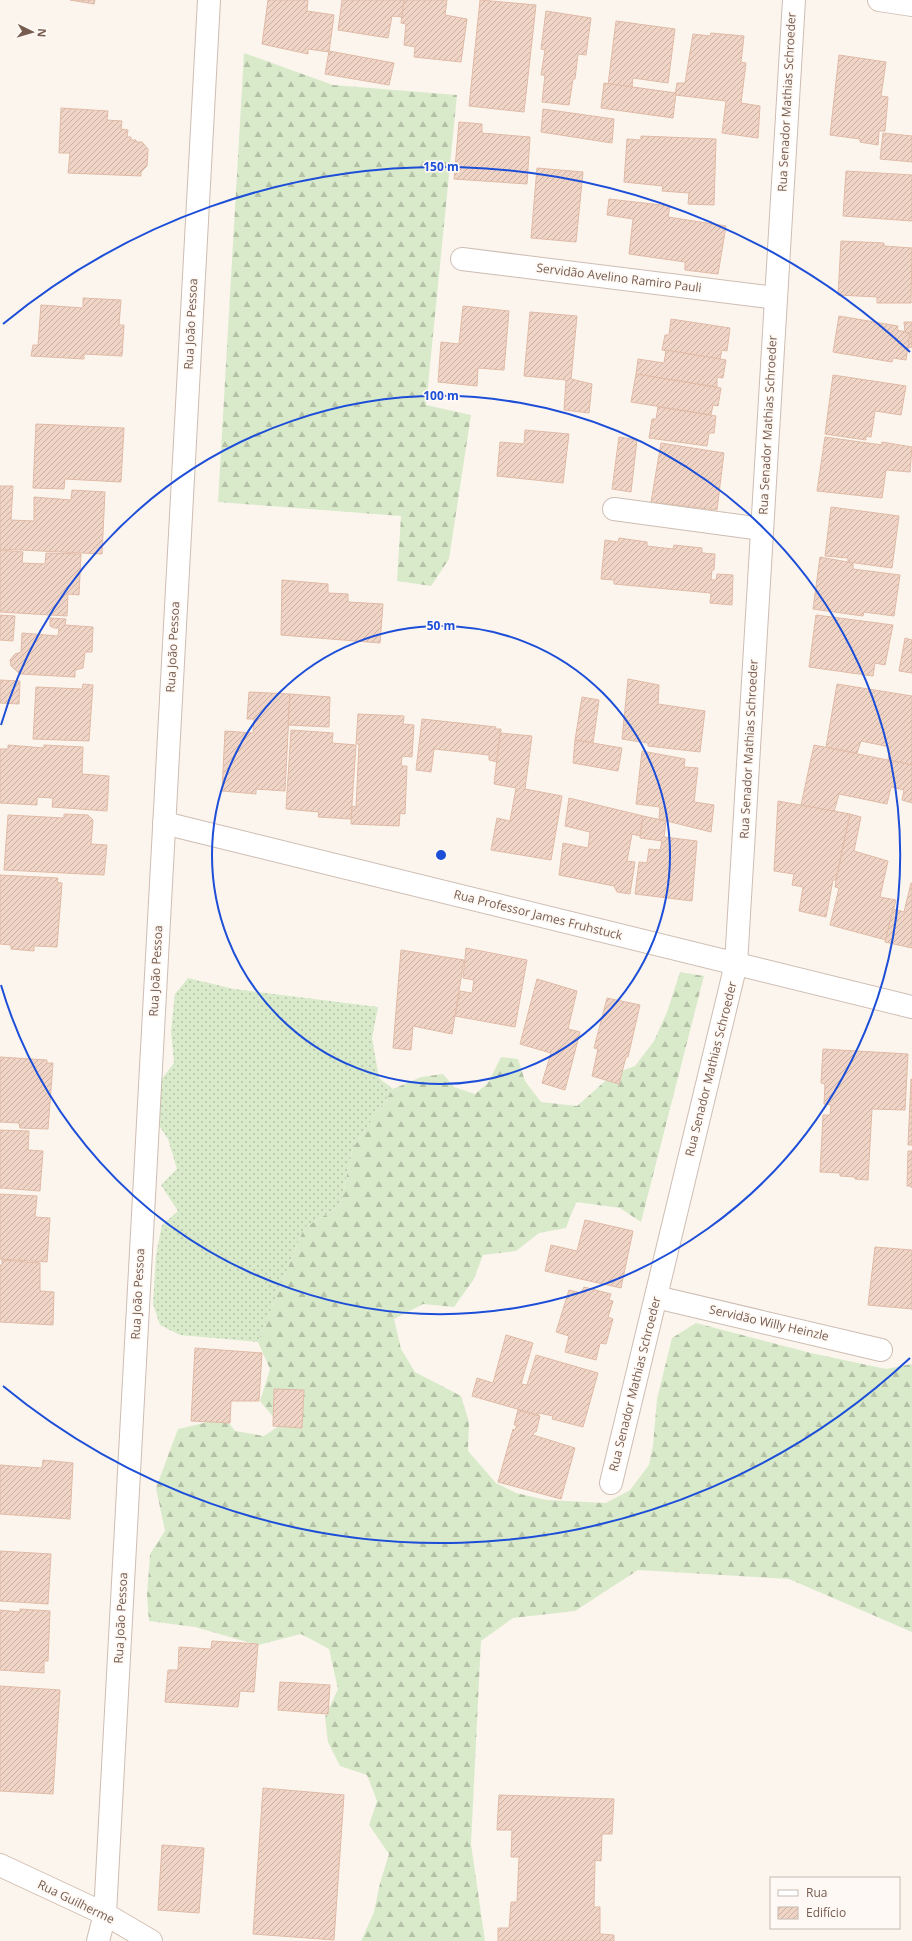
<svg xmlns="http://www.w3.org/2000/svg" width="912" height="1941" font-family="'Open Sans',sans-serif">
<style>
.grass{fill:url(#grass-dots)}
.forest{fill:url(#forest-firs)}
.building{fill:url(#building-hatch);stroke:#e1bba7}
.lines{fill:none;stroke-linecap:round;stroke-linejoin:round}
.street-casing{stroke:#cebdb2;stroke-width:24}
.secondary-casing{stroke:#d3bfb2;stroke-width:24}
.street{stroke:#fff;stroke-width:22}
.secondary{stroke:#fff;stroke-width:22}
.ring{fill:none;stroke:#1d4ed8;stroke-width:2}
.labels{text-anchor:middle;stroke-width:3.5;stroke-linejoin:round;paint-order:stroke}
.street-label{font-size:12px;fill:#775c50;stroke:#fef9f4}
.centre{fill:#1d4ed8;stroke:#fef9f4;stroke-width:2}
.ring-label{font-size:12px;text-anchor:middle;font-weight:bold;fill:#1d4ed8;stroke:#fef9f4;stroke-width:3.5;stroke-linejoin:round;paint-order:stroke}
</style>
<defs>
<pattern id="grass-dots" width="8" height="8" patternUnits="userSpaceOnUse"><rect width="8" height="8" fill="#d9eacb"/><path d="M2 2h.1M6 6h.1" fill="none" stroke="#b5c1a7" stroke-width="1.8" stroke-linecap="round"/></pattern>
<pattern id="forest-firs" width="22" height="20" patternUnits="userSpaceOnUse"><rect width="22" height="20" fill="#d9eacb"/><path d="M5 1l3.5 6h-7zM16 11l3.5 6h-7z" fill="#b5c1a7"/></pattern>
<pattern id="building-hatch" width="6" height="6" patternUnits="userSpaceOnUse"><rect width="6" height="6" fill="#f0d5c6"/><path d="M-1 1l2-2M0 6l6-6M5 7l2-2" fill="none" stroke="#c7b0a3"/></pattern>
</defs>
<rect width="100%" height="100%" fill="#fcf5ed"/>
<path class="grass" d="M 188,978 L 234,989 L 378,1007 L 372,1038 L 379,1078 L 393,1089 L 353,1148 L 340,1206 L 304,1228 L 258,1342 L 180,1335 L 160,1325 L 153,1304 L 156,1255 L 162,1225 L 178,1211 L 161,1185 L 177,1169 L 168,1139 L 150,1112 L 155,1088 L 174,1063 L 171,1031 L 175,994 Z"/>
<g class="forest">
<path d="M 244,53 L 333,85 L 457,95 L 426,405 L 471,415 L 449,559 L 431,586 L 397,581 L 401,516 L 218,502 Z"/>
<path d="M 680,972 L 704,976 L 641,1222 L 620,1208 L 576,1202 L 566,1228 L 539,1233 L 516,1251 L 483,1255 L 474,1279 L 454,1307 L 423,1304 L 394,1319 L 401,1349 L 415,1372 L 461,1396 L 469,1422 L 468,1451 L 496,1483 L 516,1493 L 546,1500 L 606,1503 L 630,1490 L 649,1465 L 653,1445 L 657,1399 L 672,1338 L 696,1323 L 811,1353 L 886,1369 L 912,1364 L 912,1632 L 789,1579 L 638,1570 L 575,1611 L 513,1618 L 481,1641 L 471,1844 L 485,1941 L 361,1941 L 374,1912 L 380,1883 L 389,1854 L 369,1825 L 377,1801 L 367,1775 L 340,1766 L 328,1742 L 325,1717 L 338,1689 L 329,1649 L 301,1634 L 258,1645 L 195,1627 L 149,1621 L 147,1596 L 150,1554 L 165,1531 L 156,1488 L 178,1429 L 204,1423 L 217,1407 L 235,1431 L 264,1436 L 280,1425 L 260,1401 L 270,1369 L 258,1342 L 304,1228 L 340,1206 L 353,1148 L 393,1089 L 421,1077 L 443,1074 L 454,1087 L 475,1094 L 488,1083 L 501,1057 L 518,1059 L 525,1081 L 541,1102 L 577,1106 L 613,1074 L 635,1066 L 654,1041 L 667,1012 Z"/>
</g>
<g class="building">
<path d="M 70,0 L 95,0 L 94,4 Z"/>
<path d="M 268,0 L 308,0 L 307,11 L 334,15 L 329,52 L 308,49 L 308,54 L 262,44 Z"/>
<path d="M 342,0 L 404,0 L 402,17 L 392,16 L 388,38 L 338,30 Z"/>
<path d="M 404,0 L 447,0 L 445,15 L 467,19 L 461,62 L 414,57 L 415,47 L 404,45 L 406,24 L 401,23 Z"/>
<path d="M 480,0 L 536,5 L 524,112 L 469,106 Z"/>
<path d="M 546,11 L 591,18 L 586,55 L 578,54 L 575,79 L 573,79 L 569,105 L 542,102 L 545,75 L 541,75 L 545,50 L 541,49 Z"/>
<path d="M 616,21 L 675,29 L 668,83 L 633,78 L 632,87 L 608,85 Z"/>
<path d="M 711,33 L 744,36 L 741,62 L 746,63 L 741,103 L 760,106 L 758,138 L 722,133 L 726,101 L 675,95 L 677,83 L 685,83 L 693,34 L 710,36 Z"/>
<path d="M 329,51 L 394,63 L 389,85 L 325,74 Z"/>
<path d="M 839,55 L 886,62 L 881,96 L 888,97 L 885,131 L 879,131 L 878,145 L 860,142 L 860,139 L 830,135 Z"/>
<path d="M 604,83 L 676,93 L 673,118 L 601,108 Z"/>
<path d="M 61,108 L 108,111 L 107,120 L 122,121 L 121,129 L 128,130 L 127,137 L 131,137 L 131,140 L 136,140 L 136,142 L 142,142 L 148,149 L 147,166 L 141,172 L 141,176 L 68,173 L 70,153 L 59,153 Z"/>
<path d="M 543,109 L 614,119 L 612,143 L 541,132 Z"/>
<path d="M 459,122 L 482,124 L 482,133 L 530,137 L 527,184 L 454,179 Z"/>
<path d="M 883,133 L 912,136 L 912,162 L 880,159 Z"/>
<path d="M 641,136 L 716,139 L 714,205 L 688,204 L 689,193 L 662,191 L 663,186 L 624,182 L 627,139 L 641,140 Z"/>
<path d="M 537,168 L 583,172 L 576,242 L 531,238 Z"/>
<path d="M 846,171 L 912,175 L 912,221 L 843,216 Z"/>
<path d="M 609,199 L 670,206 L 668,217 L 726,226 L 718,274 L 685,270 L 685,262 L 629,254 L 633,219 L 607,215 Z"/>
<path d="M 841,241 L 884,243 L 884,246 L 912,248 L 911,303 L 877,303 L 877,297 L 838,295 Z"/>
<path d="M 83,298 L 121,300 L 119,325 L 124,325 L 122,356 L 84,354 L 84,359 L 31,356 L 33,345 L 38,345 L 41,305 L 83,308 Z"/>
<path d="M 463,306 L 509,311 L 504,370 L 478,368 L 477,386 L 438,382 L 441,342 L 459,344 Z"/>
<path d="M 530,312 L 577,316 L 571,379 L 592,384 L 589,413 L 564,410 L 566,380 L 524,376 Z"/>
<path d="M 839,316 L 898,326 L 897,330 L 910,333 L 906,360 L 893,358 L 892,362 L 833,352 Z"/>
<path d="M 671,319 L 730,328 L 727,351 L 722,350 L 720,359 L 662,350 L 665,335 L 669,335 Z"/>
<path d="M 904,322 L 912,322 L 912,347 L 908,348 L 910,333 L 905,332 Z"/>
<path d="M 666,350 L 726,360 L 723,378 L 717,377 L 717,387 L 636,374 L 638,359 L 664,363 Z"/>
<path d="M 636,374 L 721,388 L 718,406 L 713,405 L 711,415 L 631,402 Z"/>
<path d="M 833,375 L 906,386 L 901,415 L 875,411 L 871,437 L 866,436 L 866,440 L 825,434 Z"/>
<path d="M 658,407 L 716,416 L 714,433 L 709,433 L 707,446 L 649,438 L 652,419 L 656,419 Z"/>
<path d="M 36,424 L 124,428 L 121,482 L 65,479 L 64,489 L 33,488 Z"/>
<path d="M 525,430 L 569,434 L 563,483 L 497,476 L 500,442 L 524,444 Z"/>
<path d="M 619,437 L 637,440 L 631,492 L 612,489 Z"/>
<path d="M 825,437 L 882,445 L 882,442 L 912,447 L 910,472 L 886,470 L 882,498 L 817,491 Z"/>
<path d="M 661,443 L 724,453 L 717,510 L 651,502 Z"/>
<path d="M 0,486 L 13,486 L 11,520 L 34,521 L 34,497 L 71,500 L 72,490 L 105,492 L 102,554 L 0,549 Z"/>
<path d="M 831,507 L 899,516 L 892,568 L 848,562 L 848,558 L 825,556 Z"/>
<path d="M 619,538 L 647,542 L 647,546 L 673,549 L 674,545 L 702,548 L 702,553 L 715,554 L 714,570 L 712,570 L 711,580 L 716,580 L 717,574 L 733,575 L 732,605 L 710,603 L 711,593 L 614,584 L 614,580 L 601,579 L 605,540 L 618,542 Z"/>
<path d="M 0,550 L 23,552 L 22,563 L 45,564 L 46,553 L 81,554 L 79,595 L 68,594 L 67,616 L 0,612 Z"/>
<path d="M 820,557 L 853,563 L 853,569 L 900,575 L 894,616 L 864,612 L 863,616 L 813,609 Z"/>
<path d="M 282,580 L 328,584 L 328,593 L 348,594 L 348,602 L 383,604 L 380,643 L 281,635 Z"/>
<path d="M 0,615 L 15,616 L 13,641 L 0,640 Z"/>
<path d="M 816,615 L 893,625 L 885,665 L 875,663 L 873,676 L 809,667 Z"/>
<path d="M 50,618 L 66,619 L 65,625 L 93,627 L 92,652 L 85,652 L 83,668 L 75,670 L 75,677 L 20,674 L 11,666 L 10,660 L 15,654 L 21,652 L 22,633 L 58,636 L 59,628 L 54,628 L 50,626 Z"/>
<path d="M 905,638 L 912,640 L 912,673 L 899,671 Z"/>
<path d="M 628,679 L 659,685 L 658,704 L 705,711 L 700,752 L 648,746 L 648,743 L 622,739 Z"/>
<path d="M 0,680 L 20,681 L 19,704 L 0,703 Z"/>
<path d="M 83,684 L 93,685 L 89,741 L 33,739 L 36,687 L 82,689 Z"/>
<path d="M 837,684 L 912,696 L 912,765 L 888,760 L 890,747 L 861,741 L 857,753 L 826,747 Z"/>
<path d="M 249,692 L 290,694 L 285,791 L 256,789 L 256,794 L 222,791 L 225,731 L 253,733 L 254,719 L 247,719 Z"/>
<path d="M 290,694 L 330,697 L 329,727 L 288,725 Z"/>
<path d="M 582,697 L 599,700 L 593,743 L 575,740 Z"/>
<path d="M 358,714 L 404,716 L 403,724 L 414,725 L 412,757 L 402,756 L 401,766 L 407,766 L 405,814 L 400,813 L 399,826 L 351,824 L 352,806 L 356,807 L 359,744 L 356,744 Z"/>
<path d="M 422,719 L 496,727 L 495,729 L 501,729 L 497,762 L 489,760 L 489,755 L 434,749 L 431,772 L 416,770 Z"/>
<path d="M 291,730 L 333,733 L 332,743 L 356,745 L 351,819 L 318,817 L 319,812 L 286,809 Z"/>
<path d="M 500,733 L 532,736 L 525,789 L 562,796 L 551,860 L 491,850 L 497,818 L 510,821 L 516,788 L 494,784 Z"/>
<path d="M 575,740 L 622,748 L 618,771 L 573,763 Z"/>
<path d="M 8,745 L 44,748 L 44,745 L 83,747 L 82,774 L 109,776 L 107,811 L 52,807 L 53,798 L 37,797 L 37,805 L 0,803 L 0,749 L 8,749 Z"/>
<path d="M 814,745 L 912,765 L 912,803 L 902,800 L 904,790 L 891,787 L 887,804 L 839,794 L 834,812 L 801,805 Z"/>
<path d="M 642,751 L 685,759 L 684,767 L 698,768 L 694,802 L 714,805 L 711,832 L 659,819 L 660,807 L 636,804 Z"/>
<path d="M 569,798 L 643,816 L 640,836 L 632,834 L 627,861 L 635,862 L 630,894 L 617,892 L 614,886 L 559,875 L 563,843 L 588,848 L 590,832 L 565,826 Z"/>
<path d="M 778,801 L 850,814 L 836,880 L 833,880 L 826,917 L 799,911 L 803,887 L 792,885 L 794,874 L 774,871 Z"/>
<path d="M 64,814 L 88,815 L 93,820 L 91,844 L 107,845 L 104,875 L 4,870 L 8,815 L 64,818 Z"/>
<path d="M 850,814 L 861,817 L 854,851 L 888,861 L 880,897 L 896,900 L 886,940 L 830,925 L 839,888 L 835,887 L 836,880 Z"/>
<path d="M 643,816 L 666,821 L 664,837 L 697,841 L 692,901 L 635,894 L 639,862 L 647,863 L 649,849 L 660,850 L 662,841 L 640,838 Z"/>
<path d="M 0,875 L 58,878 L 57,882 L 62,883 L 57,947 L 34,946 L 34,951 L 11,949 L 11,945 L 0,944 Z"/>
<path d="M 911,883 L 912,883 L 912,948 L 885,942 L 893,909 L 904,912 Z"/>
<path d="M 466,948 L 527,960 L 515,1027 L 455,1016 L 460,991 L 472,993 L 474,980 L 463,978 Z"/>
<path d="M 401,950 L 464,960 L 452,1034 L 413,1026 L 411,1050 L 393,1048 Z"/>
<path d="M 537,979 L 577,991 L 568,1029 L 580,1032 L 565,1090 L 542,1083 L 551,1053 L 520,1044 Z"/>
<path d="M 607,998 L 640,1005 L 628,1057 L 626,1057 L 619,1084 L 592,1076 L 598,1049 L 594,1048 Z"/>
<path d="M 823,1049 L 908,1054 L 905,1110 L 872,1109 L 868,1180 L 855,1179 L 855,1177 L 840,1176 L 840,1173 L 820,1172 L 823,1115 L 830,1115 L 831,1105 L 824,1104 L 825,1084 L 821,1083 Z"/>
<path d="M 0,1057 L 47,1060 L 47,1063 L 53,1063 L 48,1129 L 20,1128 L 19,1123 L 0,1122 Z"/>
<path d="M 911,1079 L 912,1079 L 912,1145 L 908,1145 Z"/>
<path d="M 0,1130 L 29,1131 L 28,1150 L 43,1151 L 40,1191 L 0,1188 Z"/>
<path d="M 908,1151 L 912,1151 L 912,1188 L 910,1186 L 907,1186 Z"/>
<path d="M 0,1194 L 37,1196 L 35,1217 L 50,1218 L 47,1262 L 0,1259 Z"/>
<path d="M 585,1220 L 633,1231 L 621,1288 L 545,1271 L 551,1245 L 577,1251 Z"/>
<path d="M 875,1247 L 912,1250 L 912,1309 L 868,1305 Z"/>
<path d="M 2,1260 L 40,1263 L 40,1291 L 54,1292 L 53,1325 L 0,1322 L 0,1265 L 2,1265 Z"/>
<path d="M 584,1287 L 611,1294 L 609,1300 L 613,1301 L 608,1317 L 613,1319 L 606,1344 L 600,1343 L 596,1360 L 565,1352 L 569,1336 L 556,1332 L 569,1290 L 581,1293 Z"/>
<path d="M 506,1335 L 533,1343 L 521,1384 L 527,1385 L 536,1355 L 598,1373 L 583,1427 L 552,1419 L 553,1416 L 539,1413 L 538,1415 L 472,1396 L 477,1378 L 493,1383 Z"/>
<path d="M 195,1348 L 262,1353 L 259,1401 L 231,1401 L 230,1423 L 191,1421 Z"/>
<path d="M 274,1389 L 304,1390 L 302,1428 L 273,1426 Z"/>
<path d="M 518,1410 L 540,1416 L 536,1432 L 534,1432 L 533,1435 L 575,1448 L 561,1499 L 498,1482 L 513,1429 L 515,1430 L 517,1425 L 514,1425 Z"/>
<path d="M 43,1460 L 73,1463 L 70,1519 L 0,1514 L 0,1465 L 42,1468 Z"/>
<path d="M 0,1551 L 51,1554 L 48,1604 L 0,1601 Z"/>
<path d="M 20,1609 L 50,1611 L 48,1661 L 44,1661 L 44,1673 L 0,1670 L 0,1610 L 20,1612 Z"/>
<path d="M 212,1641 L 258,1644 L 254,1692 L 240,1691 L 238,1707 L 165,1702 L 168,1670 L 178,1670 L 179,1647 L 211,1649 Z"/>
<path d="M 280,1682 L 330,1685 L 328,1714 L 278,1710 Z"/>
<path d="M 0,1686 L 60,1690 L 53,1794 L 0,1791 Z"/>
<path d="M 263,1788 L 344,1795 L 334,1940 L 253,1934 Z"/>
<path d="M 499,1795 L 614,1799 L 612,1834 L 602,1834 L 601,1861 L 595,1860 L 594,1907 L 600,1907 L 600,1934 L 614,1935 L 614,1941 L 498,1941 L 498,1928 L 509,1928 L 511,1902 L 517,1902 L 519,1857 L 511,1857 L 512,1830 L 497,1830 Z"/>
<path d="M 162,1845 L 204,1848 L 199,1913 L 158,1910 Z"/>
</g>
<g class="lines">
<defs>
<g id="street">
<path d="M 879,0 L 912,5"/>
<path d="M 462,259 L 776,298"/>
<path d="M 614,509 L 762,529"/>
<path d="M 164,823 L 912,1007"/>
<path d="M 656,1297 L 881,1350"/>
<path d="M 611,1483 L 736,964 L 794,0"/>
<path d="M 98,1941 L 105,1914 L 209,0"/>
</g>
<path id="secondary" d="M 0,1865 L 105,1914 L 151,1941"/>
</defs>
<use href="#street" class="street-casing"/>
<use href="#secondary" class="secondary-casing"/>
<use href="#street" class="street"/>
<use href="#secondary" class="secondary"/>
</g>
<g class="ring">
<circle cx="441" cy="855" r="229"/>
<path d="M1 725A459 459 0 1 1 1 985"/>
<path d="M910 1358A688 688 0 0 1 3 1386M3 324A688 688 0 0 1 910 352"/>
</g>
<g class="labels">
<g class="street-label">
<text transform="translate(787 102) rotate(-87)" y="4">Rua Senador Mathias Schroeder</text>
<text transform="translate(619 278) rotate(7)" y="4">Servidão Avelino Ramiro Pauli</text>
<text transform="translate(191 324) rotate(-87)" y="4">Rua João Pessoa</text>
<text transform="translate(768 425) rotate(-87)" y="4">Rua Senador Mathias Schroeder</text>
<text transform="translate(173 647) rotate(-87)" y="4">Rua João Pessoa</text>
<text transform="translate(749 749) rotate(-87)" y="4">Rua Senador Mathias Schroeder</text>
<text transform="translate(538 915) rotate(14)" y="4">Rua Professor James Fruhstuck</text>
<text transform="translate(156 971) rotate(-87)" y="4">Rua João Pessoa</text>
<text transform="translate(711 1069) rotate(-76)" y="4">Rua Senador Mathias Schroeder</text>
<text transform="translate(138 1294) rotate(-87)" y="4">Rua João Pessoa</text>
<text transform="translate(769 1323) rotate(13)" y="4">Servidão Willy Heinzle</text>
<text transform="translate(635 1384) rotate(-76)" y="4">Rua Senador Mathias Schroeder</text>
<text transform="translate(121 1618) rotate(-87)" y="4">Rua João Pessoa</text>
<text transform="translate(76 1902) rotate(26)" y="4">Rua Guilherme</text>
</g>
</g>
<circle cx="441" cy="855" r="6" class="centre"/>
<g class="ring-label">
<text x="441" y="171">150 m</text>
<text x="441" y="400">100 m</text>
<text x="441" y="630">50 m</text>
</g>
<rect x="770" y="1877" width="130" height="52" fill="#fef9f4" stroke="#c8bab2"/>
<rect x="778" y="1890" width="20" height="6" fill="#ffffff" stroke="#c8bab2"/>
<text x="806" y="1897" font-size="12" fill="#775c50">Rua</text>
<rect x="778" y="1907" width="20" height="12" fill="url(#building-hatch)" stroke="#c8bab2"/>
<text x="806" y="1917" font-size="12" fill="#775c50">Edifício</text>
<g transform="translate(32 32) rotate(95)" stroke="#fef9f4" stroke-width="3" paint-order="stroke">
<path d="M0-3L7 15L0 10L-7 15Z" fill="#775c50"/>
<text y="-6" font-size="11" font-weight="bold" text-anchor="middle" fill="#775c50">N</text>
</g>
</svg>
